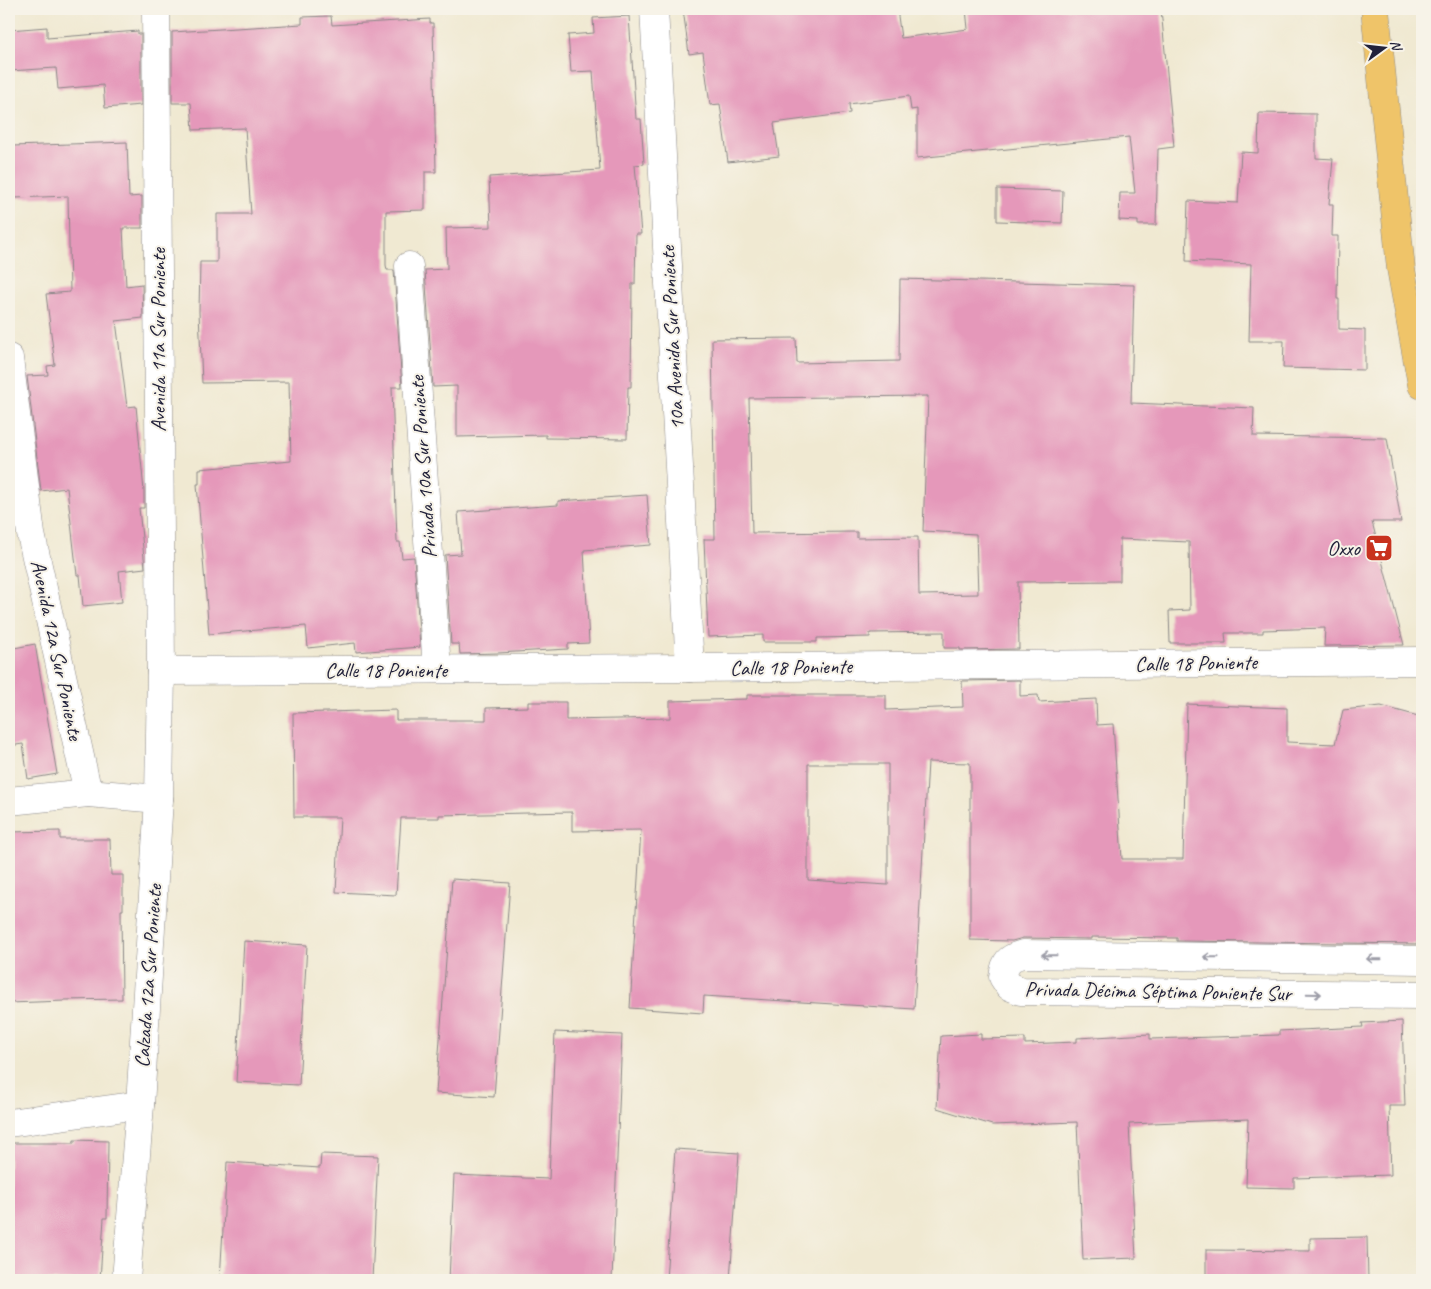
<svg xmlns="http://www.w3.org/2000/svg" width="1431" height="1289" font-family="Caveat,sans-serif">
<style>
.building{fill:#e598ba;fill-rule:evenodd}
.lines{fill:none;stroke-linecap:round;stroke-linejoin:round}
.minor-casing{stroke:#898686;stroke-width:29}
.major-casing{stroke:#898686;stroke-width:29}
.minor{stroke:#fff;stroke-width:28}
.major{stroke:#efc469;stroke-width:28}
.oneway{stroke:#9c9ca7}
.labels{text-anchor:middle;stroke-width:4;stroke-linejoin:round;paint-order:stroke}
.street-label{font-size:21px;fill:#22223b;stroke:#f7f3e8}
.poi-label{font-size:21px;fill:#22223b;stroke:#f7f3e8;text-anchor:end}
</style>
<rect width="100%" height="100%" fill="#f7f3e8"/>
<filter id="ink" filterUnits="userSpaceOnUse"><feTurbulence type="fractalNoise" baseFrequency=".02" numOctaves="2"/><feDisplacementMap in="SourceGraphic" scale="10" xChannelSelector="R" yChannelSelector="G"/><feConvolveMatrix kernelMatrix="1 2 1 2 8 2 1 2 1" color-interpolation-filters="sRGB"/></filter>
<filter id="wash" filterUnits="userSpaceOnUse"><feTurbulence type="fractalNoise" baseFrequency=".0096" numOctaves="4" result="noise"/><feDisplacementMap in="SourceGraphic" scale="20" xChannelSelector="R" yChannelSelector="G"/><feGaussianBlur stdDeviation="1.12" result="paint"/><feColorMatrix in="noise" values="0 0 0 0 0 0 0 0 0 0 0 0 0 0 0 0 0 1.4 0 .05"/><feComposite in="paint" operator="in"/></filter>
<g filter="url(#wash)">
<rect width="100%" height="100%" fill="#f0e9d2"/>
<g id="blocks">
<g class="building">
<path d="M 683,9 L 897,9 L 901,38 L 968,29 L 966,9 L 1161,9 L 1174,147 L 1158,149 L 1156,225 L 1138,225 L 1138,221 L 1119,220 L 1120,193 L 1135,193 L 1129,137 L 917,158 L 917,109 L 911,110 L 909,96 L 849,104 L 850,113 L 774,123 L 779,156 L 728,162 L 720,104 L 710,105 L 703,52 L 689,54 Z"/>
<path d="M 331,16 L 332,25 L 430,19 L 430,23 L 433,23 L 436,172 L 425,172 L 425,210 L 386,211 L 386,265 L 387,270 L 394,270 L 402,387 L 392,387 L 397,542 L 400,542 L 402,558 L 414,557 L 420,647 L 356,652 L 355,643 L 308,648 L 306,626 L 209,634 L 197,484 L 199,484 L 199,469 L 291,461 L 289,382 L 202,383 L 199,312 L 200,262 L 217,262 L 217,214 L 251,214 L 245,128 L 193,130 L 191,103 L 172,103 L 172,32 L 302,24 L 302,17 Z"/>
<path d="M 629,16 L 636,119 L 641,119 L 644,164 L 635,165 L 641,234 L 636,234 L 635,284 L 632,284 L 631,387 L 628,387 L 627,439 L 546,438 L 546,435 L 457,437 L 457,386 L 433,387 L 425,270 L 447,269 L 446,228 L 491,227 L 489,177 L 600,170 L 593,71 L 571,72 L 568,35 L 594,33 L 593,18 Z"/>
<path d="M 47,27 L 47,38 L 138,31 L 138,34 L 141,34 L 141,105 L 105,108 L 103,85 L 58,89 L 56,68 L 9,71 L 9,30 Z"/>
<path d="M 1259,113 L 1316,114 L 1316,158 L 1333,159 L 1329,204 L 1333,204 L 1332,236 L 1338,236 L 1337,299 L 1339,299 L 1339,329 L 1365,330 L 1365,370 L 1283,368 L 1284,341 L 1249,341 L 1251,264 L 1186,261 L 1188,201 L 1238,203 L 1241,152 L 1258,153 Z"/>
<path d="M 127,142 L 129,197 L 142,196 L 142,228 L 123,228 L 126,286 L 142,284 L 143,318 L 116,321 L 127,407 L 136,406 L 144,491 L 144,508 L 139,508 L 145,568 L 119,571 L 122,602 L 83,606 L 80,575 L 77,575 L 67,488 L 41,491 L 27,376 L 48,375 L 47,366 L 55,365 L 46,294 L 70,292 L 68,196 L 15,198 L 13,146 Z"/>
<path d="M 997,189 L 1063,191 L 1062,223 L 997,221 Z"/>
<path d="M 900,279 L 1134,285 L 1131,403 L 1254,408 L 1253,436 L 1387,438 L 1401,522 L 1372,522 L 1404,645 L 1324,646 L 1325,628 L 1263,630 L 1263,633 L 1225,633 L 1226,643 L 1170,643 L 1169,611 L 1190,610 L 1189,542 L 1120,539 L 1120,581 L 1018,582 L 1019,649 L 960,650 L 960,648 L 944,648 L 944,632 L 870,633 L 870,637 L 817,638 L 817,642 L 763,642 L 763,635 L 708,637 L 704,539 L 715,539 L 712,339 L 796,338 L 797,363 L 899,361 ZM 928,396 L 923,531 L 976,534 L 978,594 L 919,595 L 918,537 L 857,538 L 857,532 L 752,533 L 749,398 Z"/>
<path d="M 647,495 L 651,545 L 584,550 L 589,643 L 568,644 L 568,649 L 498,653 L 460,654 L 459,644 L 451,644 L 445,555 L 461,554 L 458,512 L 558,505 L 558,501 Z"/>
<path d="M 35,644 L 57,774 L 28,779 L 23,744 L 9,746 L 9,649 Z"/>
<path d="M 1020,680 L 1020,696 L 1038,695 L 1039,702 L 1096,699 L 1097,725 L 1113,724 L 1122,859 L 1183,859 L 1187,704 L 1287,708 L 1287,742 L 1335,744 L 1343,710 L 1381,706 L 1422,717 L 1422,944 L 1177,941 L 1177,938 L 1092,937 L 1092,939 L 1023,938 L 1012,941 L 970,940 L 970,763 L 928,762 L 914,1009 L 704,996 L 703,1013 L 630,1008 L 641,830 L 572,831 L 572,812 L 439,815 L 439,818 L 401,818 L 396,895 L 336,892 L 340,817 L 294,817 L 293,713 L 396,710 L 396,720 L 486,720 L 486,708 L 528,707 L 528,702 L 566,702 L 566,720 L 670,718 L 670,701 L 747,699 L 747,695 L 886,695 L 886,710 L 963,707 L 962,681 ZM 808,764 L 888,764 L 888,885 L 808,880 Z"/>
<path d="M 60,831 L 60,839 L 110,839 L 111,875 L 123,875 L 123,910 L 121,910 L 122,999 L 64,1000 L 64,1001 L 9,1003 L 9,832 Z"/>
<path d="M 452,879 L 510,883 L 494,1097 L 436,1093 Z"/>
<path d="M 244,941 L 307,945 L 299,1085 L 236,1082 Z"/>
<path d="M 1402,1021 L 1405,1106 L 1389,1106 L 1391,1175 L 1294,1178 L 1294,1188 L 1246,1187 L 1248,1119 L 1129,1124 L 1136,1258 L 1083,1260 L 1077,1122 L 992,1125 L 937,1108 L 941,1036 L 981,1034 L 981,1039 L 1025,1038 L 1025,1044 L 1077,1042 L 1077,1038 L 1150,1034 L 1150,1039 L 1279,1035 L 1279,1031 L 1363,1027 L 1362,1023 Z"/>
<path d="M 555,1032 L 622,1035 L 612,1280 L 449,1280 L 454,1175 L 549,1179 Z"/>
<path d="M 74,1140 L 108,1141 L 107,1218 L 104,1218 L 100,1280 L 9,1280 L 9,1143 L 74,1143 Z"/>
<path d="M 675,1149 L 739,1153 L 730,1280 L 666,1280 Z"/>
<path d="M 321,1154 L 378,1156 L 372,1280 L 220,1280 L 227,1162 L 320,1168 Z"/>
<path d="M 1367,1237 L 1368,1280 L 1206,1280 L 1206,1250 L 1310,1251 L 1310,1238 Z"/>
</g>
</g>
</g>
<g filter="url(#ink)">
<use href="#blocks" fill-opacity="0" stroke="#898686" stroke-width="1"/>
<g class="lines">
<defs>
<g id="minor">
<path d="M 654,9 L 690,668"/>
<path d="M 409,266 L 437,669"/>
<path d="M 9,358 L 31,534 L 88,793"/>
<path d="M 161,671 L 690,668 L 1422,661"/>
<path d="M 9,801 L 88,793 L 159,799"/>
<path d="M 1422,960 L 1023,954 C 1008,958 1005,962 1003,977 L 1009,986 L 1021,991 L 1422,995"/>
<path d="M 9,1123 L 140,1105"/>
<path d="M 126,1280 L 140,1105 L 159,799 L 161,671 L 156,9"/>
</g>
<path id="major" d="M 1375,9 L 1401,269 L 1422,385"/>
</defs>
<use href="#minor" class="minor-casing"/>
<use href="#major" class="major-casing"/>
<use href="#minor" class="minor"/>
<use href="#major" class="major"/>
</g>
<defs><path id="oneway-shaft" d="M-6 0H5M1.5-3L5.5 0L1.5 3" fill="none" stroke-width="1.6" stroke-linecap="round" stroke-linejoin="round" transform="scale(1.25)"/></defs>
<g class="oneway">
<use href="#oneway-shaft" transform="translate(1049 955) rotate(-179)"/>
<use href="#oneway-shaft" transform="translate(1211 957) rotate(-179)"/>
<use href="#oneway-shaft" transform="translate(1374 959) rotate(-179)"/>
<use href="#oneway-shaft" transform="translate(1314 994) rotate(1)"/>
</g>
</g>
<defs>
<symbol id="supermarket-square" viewBox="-11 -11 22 22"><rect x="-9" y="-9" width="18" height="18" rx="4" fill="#c8321e" stroke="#f7f3e8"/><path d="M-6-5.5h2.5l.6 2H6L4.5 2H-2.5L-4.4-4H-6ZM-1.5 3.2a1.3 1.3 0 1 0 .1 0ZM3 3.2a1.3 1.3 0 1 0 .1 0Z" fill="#fff"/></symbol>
</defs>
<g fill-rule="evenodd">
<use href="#supermarket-square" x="1363" y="532" width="32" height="32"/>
</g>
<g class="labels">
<g class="street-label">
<text transform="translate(672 338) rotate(-93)" y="7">10a Avenida Sur Poniente</text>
<text transform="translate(158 340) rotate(-90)" y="7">Avenida 11a Sur Poniente</text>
<text transform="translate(423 467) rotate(-94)" y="7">Privada 10a Sur Poniente</text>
<text transform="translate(57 650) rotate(78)" y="7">Avenida 12a Sur Poniente</text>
<text transform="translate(1196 663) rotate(-1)" y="7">Calle 18 Poniente</text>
<text transform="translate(791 667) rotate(-1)" y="7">Calle 18 Poniente</text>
<text x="386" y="677">Calle 18 Poniente</text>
<text transform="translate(148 976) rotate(-86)" y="7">Calzada 12a Sur Poniente</text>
<text transform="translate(1158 991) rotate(1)" y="7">Privada Décima Séptima Poniente Sur</text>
</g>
<g class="poi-label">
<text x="1360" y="555">Oxxo</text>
</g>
</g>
<rect width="1431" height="1289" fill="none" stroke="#f7f3e8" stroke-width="30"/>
<g transform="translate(1384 48) rotate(75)" stroke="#f7f3e8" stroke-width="4" paint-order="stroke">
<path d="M0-4L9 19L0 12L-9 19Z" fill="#22223b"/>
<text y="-8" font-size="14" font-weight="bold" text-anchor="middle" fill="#22223b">N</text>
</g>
</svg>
